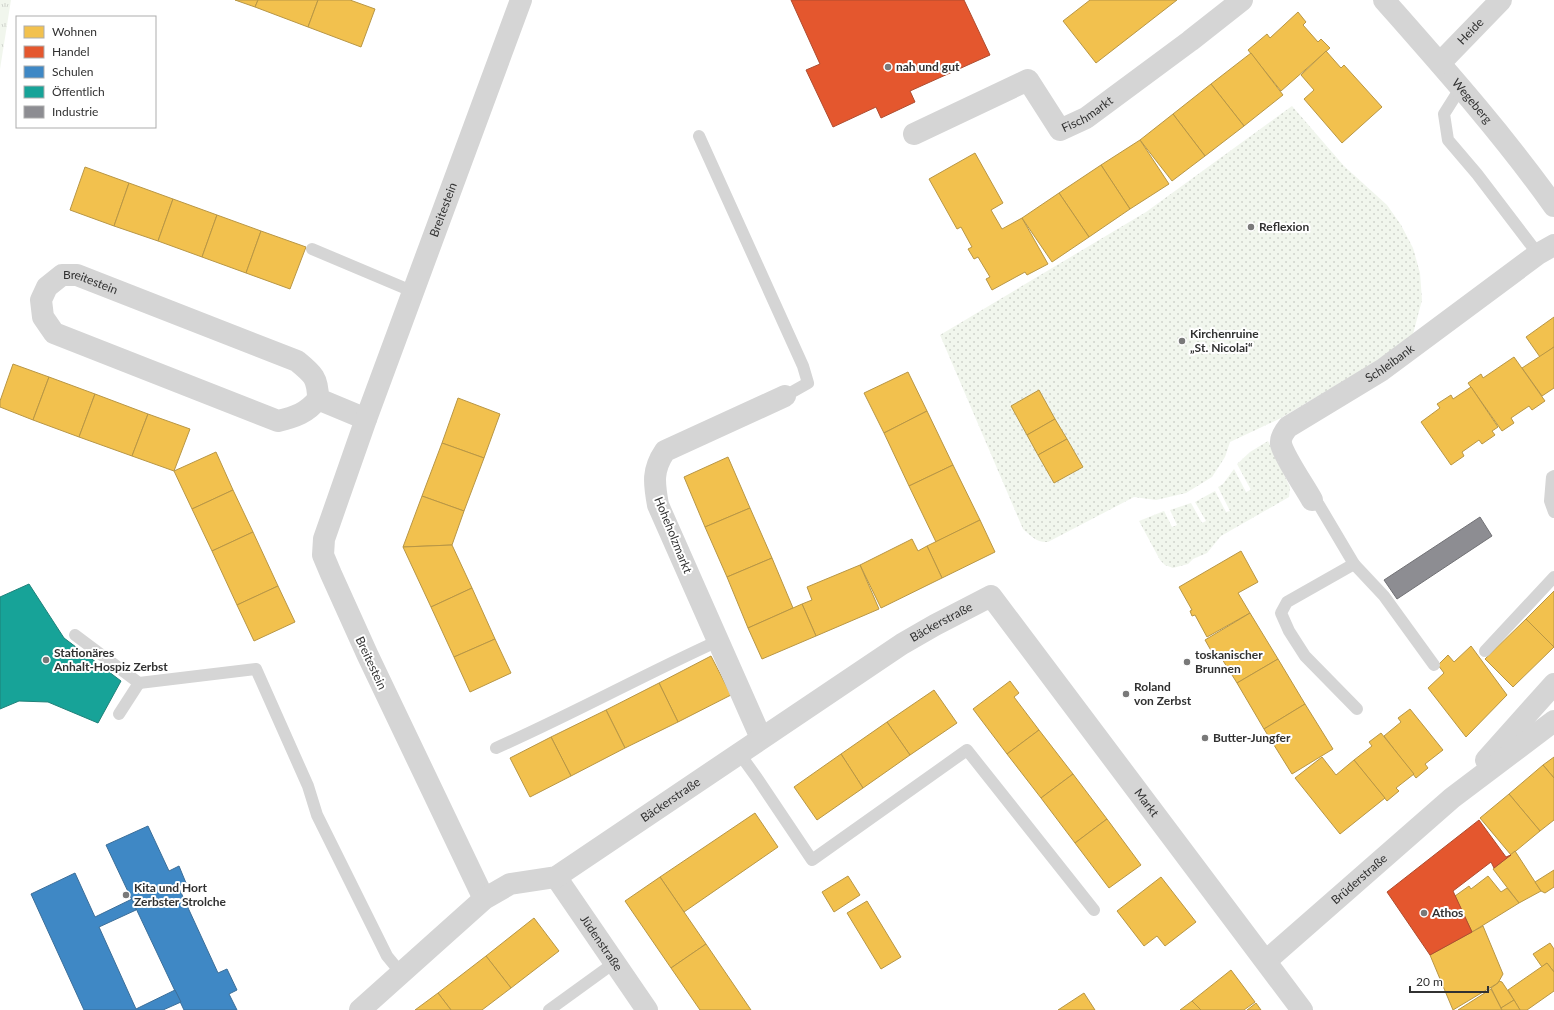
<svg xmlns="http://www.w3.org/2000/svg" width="1554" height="1010" font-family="Lato,sans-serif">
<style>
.grass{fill:url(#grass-dots)}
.park{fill:url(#park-tufts)}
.homes{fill:#f2c14e;stroke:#b89645}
.shops{fill:#e4572e;stroke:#ae4c2f}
.schools{fill:#3f88c5;stroke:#3b6e99}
.public{fill:#17a398;stroke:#1f8179}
.industry{fill:#8d8d92;stroke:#717175}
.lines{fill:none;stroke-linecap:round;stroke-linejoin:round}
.service{stroke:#d5d5d5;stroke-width:12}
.minor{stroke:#d5d5d5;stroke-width:22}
.poi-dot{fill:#797979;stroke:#fff;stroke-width:1.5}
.labels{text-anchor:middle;stroke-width:4;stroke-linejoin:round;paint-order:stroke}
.street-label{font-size:12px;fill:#313131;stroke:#fff}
.poi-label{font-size:12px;font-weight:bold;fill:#313131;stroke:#fff;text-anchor:start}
</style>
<defs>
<pattern id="grass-dots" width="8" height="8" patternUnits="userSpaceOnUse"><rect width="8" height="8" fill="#f1f6ed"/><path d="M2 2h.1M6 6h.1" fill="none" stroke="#cfd3cc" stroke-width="1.8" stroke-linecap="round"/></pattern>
<pattern id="park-tufts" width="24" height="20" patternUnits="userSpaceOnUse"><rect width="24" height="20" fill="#f1f6ed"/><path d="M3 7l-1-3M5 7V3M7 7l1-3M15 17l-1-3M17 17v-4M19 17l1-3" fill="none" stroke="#cfd3cc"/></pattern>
</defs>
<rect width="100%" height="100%" fill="#fff"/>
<g class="grass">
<path d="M 1292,106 L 1344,166 L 1387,205 L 1401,225 L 1413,248 L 1420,273 L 1422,300 L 1413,334 L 1374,363 L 1279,419 L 1230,442 L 1225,457 L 1212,477 L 1186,493 L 1156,500 L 1134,497 L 1048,542 C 1037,543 1031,536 1023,529 L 940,335 L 1146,212 Z"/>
<path d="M 1268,441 L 1290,487 L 1289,497 L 1221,536 L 1207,553 L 1193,559 L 1188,564 L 1180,566 L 1173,568 L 1165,565 L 1160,560 L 1139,521 L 1164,511 L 1172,527 L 1177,525 L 1170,510 L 1191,503 L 1202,523 L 1206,521 L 1195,502 L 1215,491 L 1226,512 L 1230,511 L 1218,487 L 1223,484 L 1234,469 L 1246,492 L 1251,490 L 1237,464 L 1250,452 Z"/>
</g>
<path class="park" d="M 0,0 L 11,0 L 0,69 Z"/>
<g class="homes">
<path d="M 235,0 L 258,0 L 255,7 Z"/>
<path d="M 258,0 L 318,0 L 308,27 L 255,7 Z"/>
<path d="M 318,0 L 350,0 L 375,9 L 361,47 L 308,27 Z"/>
<path d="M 1090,0 L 1177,0 L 1096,63 L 1063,21 Z"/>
<path d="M 1298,12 L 1306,22 L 1303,25 L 1318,42 L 1321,39 L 1330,48 L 1281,91 L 1248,50 L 1267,34 L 1270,38 Z"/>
<path d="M 1326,51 L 1341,68 L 1344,65 L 1382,107 L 1342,143 L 1304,99 L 1314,90 L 1301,75 Z"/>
<path d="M 1251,53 L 1283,95 L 1244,126 L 1211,84 Z"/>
<path d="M 1211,84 L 1244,126 L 1205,156 L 1173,114 Z"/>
<path d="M 1173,114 L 1205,156 L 1172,181 L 1140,140 Z"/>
<path d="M 1140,140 L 1169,184 L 1130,209 L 1101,165 Z"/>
<path d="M 975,153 L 1003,203 L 991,210 L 1002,229 L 1022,218 L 1048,264 L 1027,275 L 1025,272 L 992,290 L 986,279 L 990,277 L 978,257 L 974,259 L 968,249 L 972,247 L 961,227 L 957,229 L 929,179 Z"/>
<path d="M 1101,165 L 1130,209 L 1089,237 L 1059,193 Z"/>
<path d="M 85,167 L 129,183 L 114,226 L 70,210 Z"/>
<path d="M 129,183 L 173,199 L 158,241 L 114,226 Z"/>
<path d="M 1059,193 L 1089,237 L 1052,262 L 1022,218 Z"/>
<path d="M 173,199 L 217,215 L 202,257 L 158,241 Z"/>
<path d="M 217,215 L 261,231 L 246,273 L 202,257 Z"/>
<path d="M 261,231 L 306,247 L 290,289 L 246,273 Z"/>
<path d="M 1554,317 L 1554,347 L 1540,357 L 1526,337 Z"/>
<path d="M 1554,347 L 1554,388 L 1542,396 L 1522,368 Z"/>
<path d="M 1514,357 L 1545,401 L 1532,410 L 1529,406 L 1511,418 L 1514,423 L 1502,431 L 1468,383 L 1481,374 L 1483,378 Z"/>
<path d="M 13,364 L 49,377 L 33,420 L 0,407 L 0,401 Z"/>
<path d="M 908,372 L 927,411 L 884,433 L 864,393 Z"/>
<path d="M 49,377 L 95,394 L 79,437 L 33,420 Z"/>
<path d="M 1471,387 L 1498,427 L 1492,431 L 1495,435 L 1482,444 L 1479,440 L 1462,452 L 1464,456 L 1451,465 L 1421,422 L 1440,408 L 1437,404 L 1451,395 L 1453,399 Z"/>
<path d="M 1039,390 L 1055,419 L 1027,435 L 1011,406 Z"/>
<path d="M 95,394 L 148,414 L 132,456 L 79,437 Z"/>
<path d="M 458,398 L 500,414 L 484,458 L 442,443 Z"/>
<path d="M 927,411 L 953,465 L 909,486 L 884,433 Z"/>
<path d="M 148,414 L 190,429 L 174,471 L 132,456 Z"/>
<path d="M 1055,419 L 1067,439 L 1038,455 L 1027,435 Z"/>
<path d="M 1067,439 L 1083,467 L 1054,483 L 1038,455 Z"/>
<path d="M 442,443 L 484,458 L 464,511 L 422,496 Z"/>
<path d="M 216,452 L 233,490 L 192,509 L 174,471 Z"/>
<path d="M 728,457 L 750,508 L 705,527 L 684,477 Z"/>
<path d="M 953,465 L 980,520 L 936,542 L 909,486 Z"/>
<path d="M 233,490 L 253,532 L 212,551 L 192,509 Z"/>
<path d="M 422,496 L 464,511 L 452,545 L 403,547 Z"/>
<path d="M 750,508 L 772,558 L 727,577 L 705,527 Z"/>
<path d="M 980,520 L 995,552 L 942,578 L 927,546 Z"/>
<path d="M 253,532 L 278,586 L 237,605 L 212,551 Z"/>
<path d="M 912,539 L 918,551 L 927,546 L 942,578 L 881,608 L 860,565 Z"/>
<path d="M 452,545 L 472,588 L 431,607 L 403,547 Z"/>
<path d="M 1241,551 L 1258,582 L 1238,593 L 1250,613 L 1207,637 L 1195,615 L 1192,616 L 1190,611 L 1192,610 L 1179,587 Z"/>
<path d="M 772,558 L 793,608 L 748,628 L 727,577 Z"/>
<path d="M 860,565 L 879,609 L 816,636 L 802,604 L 812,600 L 807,587 Z"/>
<path d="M 278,586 L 295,622 L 254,641 L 237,605 Z"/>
<path d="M 472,588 L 495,639 L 454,657 L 431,607 Z"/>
<path d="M 1554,591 L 1554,647 L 1526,619 Z"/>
<path d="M 802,604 L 816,636 L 762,659 L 748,628 Z"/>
<path d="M 1250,613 L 1278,659 L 1237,683 L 1217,651 L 1213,654 L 1205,640 Z"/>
<path d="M 1526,619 L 1554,647 L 1513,687 L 1485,659 Z"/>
<path d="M 495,639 L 511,673 L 470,692 L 454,657 Z"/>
<path d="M 1471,646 L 1507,695 L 1466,737 L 1428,688 L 1444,673 L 1438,665 L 1448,655 L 1454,662 Z"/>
<path d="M 711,656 L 731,695 L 678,722 L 659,683 Z"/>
<path d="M 1278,659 L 1305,704 L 1264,729 L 1237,683 Z"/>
<path d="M 1010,681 L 1019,693 L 1014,697 L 1039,730 L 1007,754 L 973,709 Z"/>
<path d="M 659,683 L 678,722 L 625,748 L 606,710 Z"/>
<path d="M 934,690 L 957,723 L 910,755 L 887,722 Z"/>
<path d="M 1305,704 L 1333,749 L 1292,774 L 1264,729 Z"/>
<path d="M 1410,709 L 1443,750 L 1425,764 L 1428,768 L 1416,778 L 1384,736 L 1401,722 L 1398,718 Z"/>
<path d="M 606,710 L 625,748 L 571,776 L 551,737 Z"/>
<path d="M 887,722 L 910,755 L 863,788 L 841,754 Z"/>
<path d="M 1039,730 L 1073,774 L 1041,798 L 1007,754 Z"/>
<path d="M 1381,733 L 1414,774 L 1396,788 L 1399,791 L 1387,801 L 1354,760 L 1372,746 L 1369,742 Z"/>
<path d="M 551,737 L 571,776 L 530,797 L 510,758 Z"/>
<path d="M 841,754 L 863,788 L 817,820 L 794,787 Z"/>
<path d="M 1322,757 L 1336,775 L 1354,760 L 1385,798 L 1340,834 L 1295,778 Z"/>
<path d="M 1554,757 L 1554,778 L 1543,765 Z"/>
<path d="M 1543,765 L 1554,778 L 1554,820 L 1540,831 L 1509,794 Z"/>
<path d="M 1073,774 L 1107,819 L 1075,843 L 1041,798 Z"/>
<path d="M 1509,794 L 1540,831 L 1511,855 L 1480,818 Z"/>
<path d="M 755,813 L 778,847 L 684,912 L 660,877 Z"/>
<path d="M 1107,819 L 1141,865 L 1109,888 L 1075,843 Z"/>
<path d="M 1515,851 L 1541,891 L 1519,903 L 1493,869 Z"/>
<path d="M 1554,870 L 1554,887 L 1545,893 L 1541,891 L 1535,882 Z"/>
<path d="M 848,876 L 860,895 L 834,912 L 822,892 Z"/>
<path d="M 1488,876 L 1501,892 L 1507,888 L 1519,903 L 1472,932 L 1455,896 L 1469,886 L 1471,889 Z"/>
<path d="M 660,877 L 706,944 L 671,968 L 625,901 Z"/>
<path d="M 1161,877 L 1196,922 L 1165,946 L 1157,936 L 1144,946 L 1117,911 Z"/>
<path d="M 867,901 L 901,957 L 881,969 L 847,913 Z"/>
<path d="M 534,918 L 559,951 L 511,988 L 486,956 Z"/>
<path d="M 1483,926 L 1503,974 L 1498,983 L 1453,1010 L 1430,955 Z"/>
<path d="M 1550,943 L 1554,949 L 1554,972 L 1547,963 L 1542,967 L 1533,954 Z"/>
<path d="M 706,944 L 751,1010 L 700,1010 L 671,968 Z"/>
<path d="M 486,956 L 511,988 L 482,1010 L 451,1010 L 438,993 Z"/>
<path d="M 1547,963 L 1554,972 L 1554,991 L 1527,1010 L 1520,1010 L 1508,990 Z"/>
<path d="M 1231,970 L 1255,1002 L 1244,1010 L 1201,1010 L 1192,1001 Z"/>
<path d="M 1499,981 L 1502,982 L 1514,1000 L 1501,1008 L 1491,988 L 1498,983 Z"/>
<path d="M 1491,989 L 1502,1010 L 1458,1010 Z"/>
<path d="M 438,993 L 451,1010 L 415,1010 Z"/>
<path d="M 1084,993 L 1095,1010 L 1058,1010 Z"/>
<path d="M 1514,1000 L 1520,1010 L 1502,1010 L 1501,1008 Z"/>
<path d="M 1192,1001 L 1201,1010 L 1180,1010 Z"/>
<path d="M 1256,1003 L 1261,1010 L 1247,1010 Z"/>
</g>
<g class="shops">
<path d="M 791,0 L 964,0 L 990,55 L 910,91 L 915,102 L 881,118 L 876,107 L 833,127 L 806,70 L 820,64 Z"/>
<path d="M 1479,820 L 1506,857 L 1511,855 L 1494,868 L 1491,862 L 1453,891 L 1472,932 L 1430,955 L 1387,892 Z"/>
</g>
<g class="schools">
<path d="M 148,826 L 169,871 L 179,866 L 186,883 L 178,886 L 218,973 L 227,969 L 237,990 L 229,994 L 237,1010 L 184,1010 L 106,845 Z"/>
<path d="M 75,873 L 95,917 L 132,899 L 136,910 L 99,927 L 136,1009 L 175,990 L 181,1002 L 163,1010 L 84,1010 L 31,894 Z"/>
</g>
<path class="public" d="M 29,584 L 64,638 L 121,681 L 98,723 L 48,702 L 19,701 L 0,709 L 0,597 Z"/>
<path class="industry" d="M 1480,517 L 1492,536 L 1397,599 L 1384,580 Z"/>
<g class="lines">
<g class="service">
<path d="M 1461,87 L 1444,114 L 1448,140 L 1477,174 L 1538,254"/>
<path d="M 699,136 L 803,366 L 808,383 L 785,396"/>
<path d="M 312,249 L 414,292"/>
<path d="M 1554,476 L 1552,477 L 1550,501 L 1554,512"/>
<path d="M 1312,500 L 1319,505 L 1354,564 L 1384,596 L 1434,665"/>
<path d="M 1354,564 L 1287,602 L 1281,613 L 1289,631 L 1305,656 L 1357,709"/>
<path d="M 75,635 L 139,683 L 256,669 L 308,786 L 317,815 L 387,956 L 401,973"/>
<path d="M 1485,651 L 1554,577"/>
<path d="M 119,714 L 139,683"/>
<path d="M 496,748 C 571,715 643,675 718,641"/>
<path d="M 739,753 L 757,778 L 812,860 L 967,750 L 1094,910"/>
<path d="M 549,1010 L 614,963"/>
</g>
<g class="minor">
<path id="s1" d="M 1384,0 C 1443,67 1502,133 1554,206"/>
<path id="s2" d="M 1440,63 L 1501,0"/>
<path id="s3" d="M 914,134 L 1028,80 L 1060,130 L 1086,118 L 1190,41 L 1242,0"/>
<path id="s4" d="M 318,399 C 307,413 295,417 278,421 L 54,333 L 43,317 L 41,300 L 47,287 L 62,275 L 77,275 L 297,361 C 313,374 318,378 318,399 L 366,419"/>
<path id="s5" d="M 1312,500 C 1305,487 1284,457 1281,444 C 1280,438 1284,432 1288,427 L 1382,370 L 1538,254 L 1554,245"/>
<path d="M 761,738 L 658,505 C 654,483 652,470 665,451 L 785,396"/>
<path d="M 1486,760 L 1554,684"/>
<path id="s6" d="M 556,877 L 647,1010"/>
<path id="s7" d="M 484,899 L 368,656 L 331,574 L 323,555 L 324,539 L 366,419 L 521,0"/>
<path id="s8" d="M 1266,961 L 1452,798 L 1554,721"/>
<path id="s9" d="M 360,1010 L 484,899 L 510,884 L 556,877 L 902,644 L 935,625 L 991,596 L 1302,1010"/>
</g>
</g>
<g class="poi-dot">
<circle cx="888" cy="67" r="4"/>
<circle cx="1251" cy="227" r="4"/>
<circle cx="1182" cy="341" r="4"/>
<circle cx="46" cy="660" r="4"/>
<circle cx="1187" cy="662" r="4"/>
<circle cx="1126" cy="694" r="4"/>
<circle cx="1205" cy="738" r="4"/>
<circle cx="126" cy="895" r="4"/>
<circle cx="1424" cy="913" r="4"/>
</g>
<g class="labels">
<g class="street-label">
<text dy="4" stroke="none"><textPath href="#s2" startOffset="44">Heide</textPath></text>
<text dy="4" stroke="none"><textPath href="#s1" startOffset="134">Wegeberg</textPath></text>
<text dy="4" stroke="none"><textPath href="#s3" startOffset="217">Fischmarkt</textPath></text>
<text dy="4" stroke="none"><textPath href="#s7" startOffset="746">Breitestein</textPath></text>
<text dy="4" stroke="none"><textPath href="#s4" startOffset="387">Breitestein</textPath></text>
<text dy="4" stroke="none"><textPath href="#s5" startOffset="203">Schleibank</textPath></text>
<text transform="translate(673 535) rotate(68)" y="4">Hoheholzmarkt</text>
<text dy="4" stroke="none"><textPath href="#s9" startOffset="705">Bäckerstraße</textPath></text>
<text transform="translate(371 663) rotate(65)" y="4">Breitestein</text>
<text dy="4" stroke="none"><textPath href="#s9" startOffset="381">Bäckerstraße</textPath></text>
<text dy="4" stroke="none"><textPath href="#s9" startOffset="1020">Markt</textPath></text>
<text dy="4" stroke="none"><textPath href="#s8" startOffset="124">Brüderstraße</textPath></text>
<text dy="4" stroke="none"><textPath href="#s6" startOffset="80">Jüdenstraße</textPath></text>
</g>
<g class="poi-label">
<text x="896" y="71">nah und gut</text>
<text x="1259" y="231">Reflexion</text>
<text x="1190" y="338">Kirchenruine<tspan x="1190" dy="14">„St. Nicolai“</tspan></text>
<text x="54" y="657">Stationäres<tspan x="54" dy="14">Anhalt-Hospiz Zerbst</tspan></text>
<text x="1195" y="659">toskanischer<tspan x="1195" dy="14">Brunnen</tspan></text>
<text x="1134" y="691">Roland<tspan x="1134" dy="14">von Zerbst</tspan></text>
<text x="1213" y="742">Butter-Jungfer</text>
<text x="134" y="892">Kita und Hort<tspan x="134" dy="14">Zerbster Strolche</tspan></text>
<text x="1432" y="917">Athos</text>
</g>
</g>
<rect x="16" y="16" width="140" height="112" fill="#ffffff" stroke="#adadad"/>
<rect x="24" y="26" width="20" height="12" fill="#f2c14e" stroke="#adadad"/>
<text x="52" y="36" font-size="12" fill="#313131">Wohnen</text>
<rect x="24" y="46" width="20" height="12" fill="#e4572e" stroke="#adadad"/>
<text x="52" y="56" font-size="12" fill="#313131">Handel</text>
<rect x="24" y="66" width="20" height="12" fill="#3f88c5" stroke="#adadad"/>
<text x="52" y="76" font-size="12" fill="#313131">Schulen</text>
<rect x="24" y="86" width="20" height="12" fill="#17a398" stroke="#adadad"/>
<text x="52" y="96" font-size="12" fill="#313131">Öffentlich</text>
<rect x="24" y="106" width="20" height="12" fill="#8d8d92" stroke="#adadad"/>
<text x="52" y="116" font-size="12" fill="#313131">Industrie</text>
<path d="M1410 986v6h78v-6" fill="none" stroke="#313131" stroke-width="2"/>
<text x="1416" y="986" font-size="12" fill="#313131" stroke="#ffffff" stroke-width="3" paint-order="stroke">20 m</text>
</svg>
